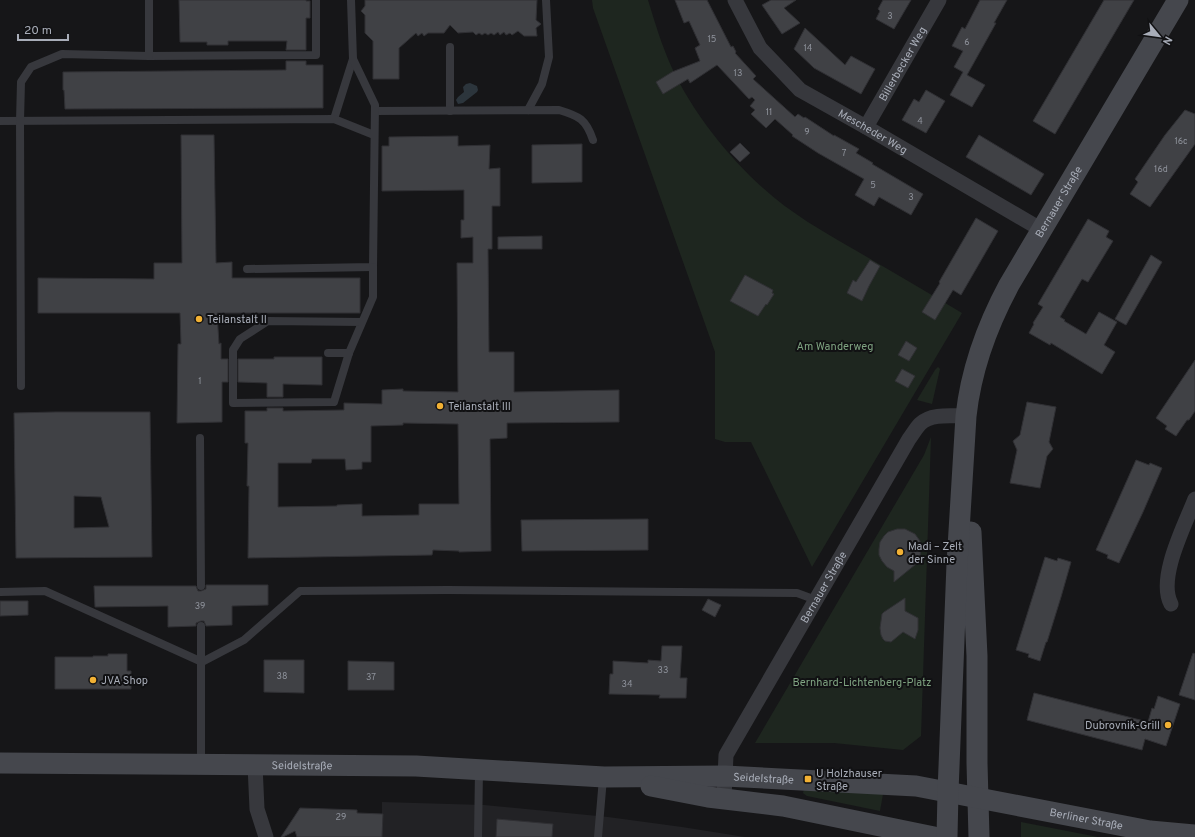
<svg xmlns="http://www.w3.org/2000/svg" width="1195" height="837" font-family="Overpass,sans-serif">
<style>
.built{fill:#222225}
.green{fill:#1e261f}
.water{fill:#2c353c}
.building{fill:#404145;stroke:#303034;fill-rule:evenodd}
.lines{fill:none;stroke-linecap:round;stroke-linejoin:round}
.lane{stroke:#37383d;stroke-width:8}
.street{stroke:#37383d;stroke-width:15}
.secondary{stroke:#45474d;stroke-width:21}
.poi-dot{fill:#f2b134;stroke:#111113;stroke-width:1.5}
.labels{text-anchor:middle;stroke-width:4;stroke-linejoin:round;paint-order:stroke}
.number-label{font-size:9px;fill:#8e929b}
.street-label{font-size:11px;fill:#a8adb8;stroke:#111113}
.poi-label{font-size:11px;fill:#a8adb8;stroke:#111113;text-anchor:start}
.park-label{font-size:11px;fill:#7fa381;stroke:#111113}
</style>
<rect width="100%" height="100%" fill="#161618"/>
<path class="built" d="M 382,802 L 484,805 L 608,817 L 682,827 L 745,837 L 382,837 Z"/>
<g class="green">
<path d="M 592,0 L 648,0 C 655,23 662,46 672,68 C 692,111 728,157 763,188 C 790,213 824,232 855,250 C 891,271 927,292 962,313 L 812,567 L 751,442 L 725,442 L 715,439 L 715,352 L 593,8 Z"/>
<path d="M 938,367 L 940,369 L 932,404 L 917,400 L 935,370 Z"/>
<path d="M 931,437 L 921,736 L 903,750 L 834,743 L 755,743 L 924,455 Z"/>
<path d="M 804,789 L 883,794 L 880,811 L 807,796 L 803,793 Z"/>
<path d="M 1021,822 L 1098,837 L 1021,837 Z"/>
</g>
<path class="water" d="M 470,83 L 477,86 L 478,90 L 477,92 L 463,103 L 458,104 L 456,100 L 458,97 L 464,92 L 463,87 L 466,84 Z"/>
<g class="building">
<path d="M 179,0 L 306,0 L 306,1 L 310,1 L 310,18 L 306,18 L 306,50 L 286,50 L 287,41 L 228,41 L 228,45 L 207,45 L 207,42 L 180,42 Z"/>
<path d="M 365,0 L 537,0 L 536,20 L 541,24 L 536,28 L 537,36 L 524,36 L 518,31 L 512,35 L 510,33 L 506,35 L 504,32 L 500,35 L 498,32 L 494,35 L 491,33 L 488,35 L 485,33 L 482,35 L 479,33 L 476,35 L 473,32 L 458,33 L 450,25 L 444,33 L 428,33 L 424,36 L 422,33 L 418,36 L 416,33 L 399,48 L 399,79 L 373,79 L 373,41 L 365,33 L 365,15 L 361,11 L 365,6 Z"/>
<path d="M 675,0 L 707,0 L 731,47 L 733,46 L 736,52 L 735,53 L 756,76 L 753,79 L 795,117 L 798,114 L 804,118 L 805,117 L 834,136 L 834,135 L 859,149 L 856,153 L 873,163 L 872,164 L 923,194 L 911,215 L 879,197 L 874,206 L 855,195 L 864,179 L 818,153 L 792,136 L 793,135 L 775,119 L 766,128 L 751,114 L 755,110 L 750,106 L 755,100 L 752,97 L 749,99 L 717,65 L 690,83 L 688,79 L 663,94 L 656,82 L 672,72 L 700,61 L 695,48 L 700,45 L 689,21 L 684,23 Z"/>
<path d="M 771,0 L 796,0 L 784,8 L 800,23 L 782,34 L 762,5 Z"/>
<path d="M 883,0 L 911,0 L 894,29 L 876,19 L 880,11 L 878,9 Z"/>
<path d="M 980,0 L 1007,0 L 994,23 L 996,23 L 967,75 L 985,85 L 972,107 L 950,95 L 963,72 L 954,67 L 963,51 L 952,46 L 962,27 L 965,29 Z"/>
<path d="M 1104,0 L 1134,0 L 1055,134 L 1033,121 Z"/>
<path d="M 805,28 L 845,65 L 851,56 L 875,69 L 861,94 L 814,68 L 794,49 Z"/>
<path d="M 286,61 L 306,61 L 306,65 L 323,65 L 323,108 L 65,109 L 64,90 L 63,90 L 63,72 L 286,70 Z"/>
<path d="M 926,90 L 945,101 L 926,133 L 902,120 L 914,99 L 919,102 Z"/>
<path d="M 1185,110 L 1195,114 L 1195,144 L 1150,207 L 1130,194 L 1138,182 L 1135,179 L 1165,135 Z"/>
<path d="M 181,135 L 214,135 L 216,263 L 232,262 L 232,278 L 360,278 L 360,313 L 217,313 L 219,344 L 221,343 L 221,359 L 228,359 L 228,382 L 222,382 L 222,422 L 177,423 L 178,344 L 181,344 L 180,313 L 38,313 L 38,278 L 154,279 L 154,263 L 182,263 Z"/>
<path d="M 979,135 L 1044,174 L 1031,195 L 966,157 Z"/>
<path d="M 458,136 L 458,146 L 490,145 L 489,169 L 500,168 L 500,206 L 492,206 L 492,249 L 488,249 L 489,352 L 514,352 L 514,392 L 619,390 L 619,422 L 507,423 L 507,438 L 490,439 L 491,551 L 459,552 L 459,551 L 433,550 L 432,555 L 248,558 L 249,486 L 247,486 L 248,443 L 245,443 L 245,411 L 267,411 L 267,408 L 283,408 L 283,411 L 344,410 L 344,403 L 382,404 L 382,390 L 403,389 L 403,391 L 458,392 L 457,263 L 473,263 L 473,237 L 461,238 L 461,220 L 464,220 L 464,190 L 382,191 L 382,146 L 389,146 L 389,137 ZM 403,423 L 458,424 L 459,504 L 419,504 L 419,515 L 362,516 L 362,504 L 337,505 L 337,506 L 278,507 L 278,463 L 311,463 L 312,459 L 345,459 L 346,470 L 362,469 L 362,462 L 371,462 L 371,426 L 403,425 Z"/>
<path d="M 740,143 L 750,153 L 740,162 L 730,152 Z"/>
<path d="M 582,144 L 582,182 L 532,183 L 532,145 Z"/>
<path d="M 976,218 L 998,231 L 961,295 L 953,290 L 935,320 L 922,312 L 940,283 L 939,282 Z"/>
<path d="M 1088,219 L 1109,231 L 1106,237 L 1113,241 L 1088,282 L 1082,279 L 1060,317 L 1065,320 L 1064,321 L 1086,334 L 1099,312 L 1117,322 L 1104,345 L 1115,352 L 1102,374 L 1051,343 L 1050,345 L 1029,333 L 1034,324 L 1033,323 L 1043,307 L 1038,304 Z"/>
<path d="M 542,236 L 542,249 L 498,249 L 498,237 Z"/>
<path d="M 1151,255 L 1162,262 L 1126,325 L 1115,319 Z"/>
<path d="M 870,260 L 880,266 L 869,286 L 862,301 L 847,293 L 853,280 L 856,282 Z"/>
<path d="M 745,275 L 773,290 L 772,293 L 774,294 L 767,305 L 766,304 L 758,316 L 730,301 Z"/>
<path d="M 906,341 L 917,348 L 909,361 L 898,355 Z"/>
<path d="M 274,357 L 322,357 L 322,385 L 283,384 L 283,397 L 267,397 L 267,383 L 238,382 L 238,359 L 274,359 Z"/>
<path d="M 1195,360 L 1195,411 L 1189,420 L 1187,420 L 1176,436 L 1165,429 L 1167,426 L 1156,418 Z"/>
<path d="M 902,369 L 915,376 L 908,388 L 895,381 Z"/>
<path d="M 1027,402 L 1056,407 L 1049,442 L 1053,449 L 1047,456 L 1040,488 L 1010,483 L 1017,450 L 1013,441 L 1020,435 Z"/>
<path d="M 55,412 L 150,412 L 152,557 L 16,558 L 14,413 ZM 74,496 L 101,497 L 109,527 L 74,528 Z"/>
<path d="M 1136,460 L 1149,465 L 1150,463 L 1162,468 L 1143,512 L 1119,563 L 1107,558 L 1108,555 L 1096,550 Z"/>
<path d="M 648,519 L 648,550 L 522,551 L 521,520 Z"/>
<path d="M 897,529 L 905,529 L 915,534 L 920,541 L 921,546 L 920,557 L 916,564 L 894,582 L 894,571 L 887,567 L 882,561 L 879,555 L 879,549 L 880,542 L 884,536 L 888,532 Z"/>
<path d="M 1045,557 L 1057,561 L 1058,558 L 1071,562 L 1061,597 L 1047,642 L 1046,642 L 1040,661 L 1028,657 L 1029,654 L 1016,650 Z"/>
<path d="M 206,585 L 268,585 L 268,605 L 232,606 L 232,625 L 206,626 L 204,621 L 201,621 L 196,623 L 196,626 L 168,627 L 168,606 L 95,607 L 94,586 L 196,586 L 198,591 L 201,591 L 206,589 Z"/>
<path d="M 905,598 L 905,611 L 918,618 L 918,630 L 915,639 L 903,632 L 891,642 L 885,641 L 883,639 L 881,635 L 880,628 L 882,614 L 884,612 Z"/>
<path d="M 708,599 L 721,605 L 715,617 L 702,610 Z"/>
<path d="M 0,601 L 28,601 L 28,615 L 0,616 Z"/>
<path d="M 662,646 L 682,646 L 680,678 L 687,678 L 686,698 L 659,698 L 660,695 L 609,694 L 610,674 L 613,674 L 613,661 L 648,663 L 648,660 L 661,661 Z"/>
<path d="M 1193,653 L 1195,654 L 1195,700 L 1179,695 Z"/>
<path d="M 108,654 L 127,654 L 127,671 L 131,671 L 131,689 L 55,689 L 55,657 L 93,657 L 93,656 L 108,656 Z"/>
<path d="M 264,660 L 304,660 L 304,693 L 264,692 Z"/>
<path d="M 348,661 L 394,662 L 394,690 L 348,690 Z"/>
<path d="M 1034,693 L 1148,722 L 1152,708 L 1154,709 L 1158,696 L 1180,704 L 1166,746 L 1145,739 L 1142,750 L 1027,720 Z"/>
<path d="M 300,808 L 357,810 L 357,813 L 383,814 L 382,837 L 297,837 L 295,831 L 283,837 L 281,837 Z"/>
<path d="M 497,819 L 553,824 L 552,837 L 496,837 Z"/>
</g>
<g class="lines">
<g class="lane">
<path d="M 450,47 L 450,111"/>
<path d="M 149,56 L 316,55 L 316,0"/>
<path d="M 528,110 L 542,84 L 549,57 L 546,0"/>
<path d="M 375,111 L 559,110 C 579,116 586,119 593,140"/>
<path d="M 334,119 L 353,59"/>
<path d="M 0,121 L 334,119 L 374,135"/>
<path d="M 247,269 L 373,267 L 375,105 L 353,59 L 351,0"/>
<path d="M 362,322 L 268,321 L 240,339 L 233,350 L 233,403 L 334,402 L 349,353 L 373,297 L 373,267"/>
<path d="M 328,353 L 349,353"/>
<path d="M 21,386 L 20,121 L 21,82 L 31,67 L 62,54 L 149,56 L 149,0"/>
<path d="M 200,438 L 201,586"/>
<path d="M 0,592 L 45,591 L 202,662 L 244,640 L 300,591 L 448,590 L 797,593 L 816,600"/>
<path d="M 201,764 L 201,626"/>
<path d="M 478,837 L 479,770"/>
<path d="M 598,837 L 603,778"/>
</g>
<g class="street">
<path id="s1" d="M 735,0 L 760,48 L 800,90 L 866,127 L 1042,230"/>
<path id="s2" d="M 866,127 L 939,0"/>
<path d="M 1171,604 C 1157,578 1185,525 1195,499"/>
<path d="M 255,765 L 257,809 L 266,837"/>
<path id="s3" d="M 724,799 L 726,755 L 909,439 C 913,434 916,428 920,424 C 931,413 952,416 966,416"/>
</g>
<g class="secondary">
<path d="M 971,532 L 977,656 L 977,763 L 979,837"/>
<path id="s4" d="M 0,763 L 416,766 L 604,777 L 725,776 L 916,786 L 1150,831 L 1195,835"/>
<path d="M 651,786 L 708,797 L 783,806 L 934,837"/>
<path id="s5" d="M 947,837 L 948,792 L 957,564 L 966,416 C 971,370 987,326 1009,285 L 1178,0"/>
</g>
</g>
<g class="poi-dot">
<circle cx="199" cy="319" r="4"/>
<circle cx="440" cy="406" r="4"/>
<circle cx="900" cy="552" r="4"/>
<circle cx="93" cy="680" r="4"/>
<circle cx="1168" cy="725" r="4"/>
<rect x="804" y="775" width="8" height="8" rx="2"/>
</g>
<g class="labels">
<g class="number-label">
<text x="890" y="19">3</text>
<text x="712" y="42">15</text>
<text x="967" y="45">6</text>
<text x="808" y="51">14</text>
<text x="738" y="76">13</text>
<text x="769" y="115">11</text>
<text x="920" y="124">4</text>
<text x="807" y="135">9</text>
<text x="1181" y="144">16c</text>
<text x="844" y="156">7</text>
<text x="1161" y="172">16d</text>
<text x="873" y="188">5</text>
<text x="911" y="200">3</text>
<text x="200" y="384">1</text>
<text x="200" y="609">39</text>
<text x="663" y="673">33</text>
<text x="282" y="679">38</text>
<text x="371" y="680">37</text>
<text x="627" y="687">34</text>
<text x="341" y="820">29</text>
</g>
<g class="street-label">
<text dy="4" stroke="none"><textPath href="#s2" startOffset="73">Billerbecker Weg</textPath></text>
<text dy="4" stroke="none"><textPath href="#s1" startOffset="196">Mescheder Weg</textPath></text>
<text dy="4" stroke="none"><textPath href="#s5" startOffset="657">Bernauer Straße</textPath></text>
<text dy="4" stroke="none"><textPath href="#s3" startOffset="238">Bernauer Straße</textPath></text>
<text dy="4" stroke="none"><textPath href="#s4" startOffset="302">Seidelstraße</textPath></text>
<text dy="4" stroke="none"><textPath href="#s4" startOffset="764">Seidelstraße</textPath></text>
<text dy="4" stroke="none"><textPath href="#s4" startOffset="1090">Berliner Straße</textPath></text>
</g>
<g class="poi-label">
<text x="207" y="323">Teilanstalt II</text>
<text x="448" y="410">Teilanstalt III</text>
<text x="908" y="550">Madi – Zelt<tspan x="908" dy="13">der Sinne</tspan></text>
<text x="101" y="684">JVA Shop</text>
<text x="1160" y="729" text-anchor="end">Dubrovnik-Grill</text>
<text x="816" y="777">U Holzhauser<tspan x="816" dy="13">Straße</tspan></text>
</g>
<g class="park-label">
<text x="835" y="350">Am Wanderweg</text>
<text x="862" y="686">Bernhard-Lichtenberg-Platz</text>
</g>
</g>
<g transform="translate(1159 36) rotate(119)" stroke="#111113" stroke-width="3" paint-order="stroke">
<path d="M0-3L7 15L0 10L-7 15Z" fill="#a8adb8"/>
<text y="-6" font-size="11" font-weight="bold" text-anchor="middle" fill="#a8adb8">N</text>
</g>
<path d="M18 34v6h50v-6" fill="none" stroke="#a8adb8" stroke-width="2"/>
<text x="24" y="34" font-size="12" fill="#a8adb8" stroke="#111113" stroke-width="3" paint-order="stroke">20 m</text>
</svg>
